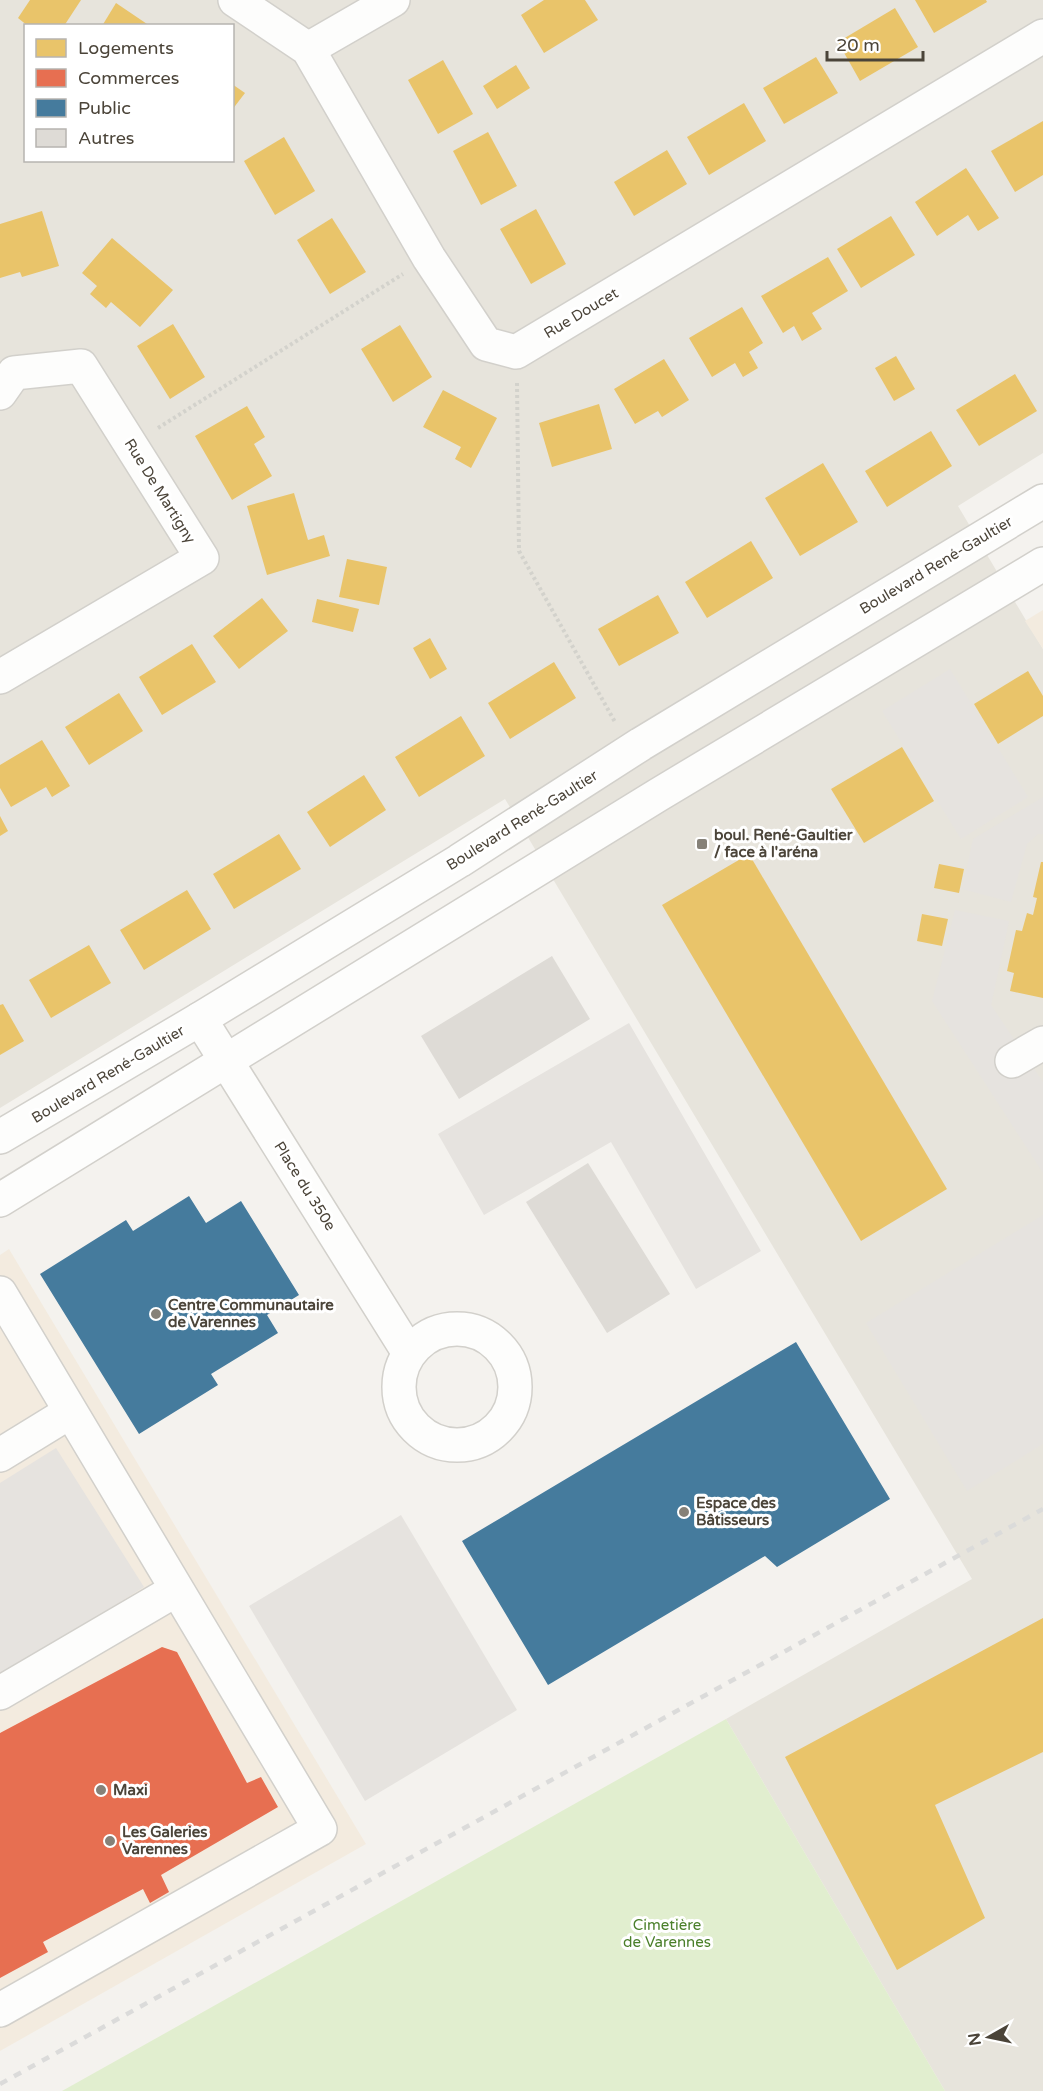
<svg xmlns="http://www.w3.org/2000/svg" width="1043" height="2091" font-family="'Varela Round',sans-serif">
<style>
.residential{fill:#e7e4dc;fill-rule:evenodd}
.commercial{fill:#f3ebdf}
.green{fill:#e1eecf}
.parking{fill:#e6e3df}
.homes{fill:#e9c46a}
.shops{fill:#e76f51}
.public{fill:#457b9d}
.building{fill:#dedbd6}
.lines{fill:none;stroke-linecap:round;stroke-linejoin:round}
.minor-casing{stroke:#d2d0cb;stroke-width:36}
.path{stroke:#d3d2cc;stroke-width:4;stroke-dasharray:3 3;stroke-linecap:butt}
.minor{stroke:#fdfdfc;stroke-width:33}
.rail{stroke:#dbdbda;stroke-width:4.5;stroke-dasharray:8 8;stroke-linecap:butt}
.poi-dot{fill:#868178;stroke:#fff;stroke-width:2}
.labels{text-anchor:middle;stroke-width:6;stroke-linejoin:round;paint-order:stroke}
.street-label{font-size:15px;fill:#4b4439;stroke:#fff}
.poi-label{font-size:15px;font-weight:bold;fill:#4b4439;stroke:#fff;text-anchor:start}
.park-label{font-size:15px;fill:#4a7f2a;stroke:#fff}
</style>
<rect width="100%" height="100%" fill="#f4f2ee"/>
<path class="residential" d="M 0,0 L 1043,0 L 1043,453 L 958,506 L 1043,649 L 1043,2091 L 945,2091 L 726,1719 L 972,1579 L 505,799 L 0,1108 ZM 26,26 L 232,26 L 232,160 L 26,160 Z"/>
<g class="commercial">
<path d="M 1043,610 L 1043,649 L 1025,621 Z"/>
<path d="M 9,1249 L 366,1844 L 0,2051 L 0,1255 Z"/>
</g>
<path class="green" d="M 726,1719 L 945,2091 L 62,2091 Z"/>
<g class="parking">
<path d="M 950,669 L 1028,797 L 961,839 L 882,711 Z"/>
<path d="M 1043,797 L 1043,834 L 1038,834 L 1027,844 L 1011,902 L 962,889 L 973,839 Z"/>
<path d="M 955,910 L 1009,921 L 991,1005 L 1043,1082 L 1043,1173 L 932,1001 Z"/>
<path d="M 629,1023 L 761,1251 L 696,1289 L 611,1142 L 484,1215 L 438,1134 Z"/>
<path d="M 1043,1215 L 1043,1444 L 967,1491 L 866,1323 Z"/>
<path d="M 56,1448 L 144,1587 L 0,1678 L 0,1483 Z"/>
<path d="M 401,1515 L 517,1710 L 365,1801 L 249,1606 Z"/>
</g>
<g class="homes">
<path d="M 30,0 L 81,0 L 64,26 L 28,26 L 18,18 Z"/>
<path d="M 544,0 L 585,0 L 598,20 L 544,53 L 521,15 Z"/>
<path d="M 915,0 L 986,0 L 987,2 L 934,33 Z"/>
<path d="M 116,3 L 150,26 L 102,26 Z"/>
<path d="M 895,8 L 918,47 L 860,81 L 838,42 Z"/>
<path d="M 816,57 L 838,93 L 784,124 L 763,88 Z"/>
<path d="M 443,60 L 473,114 L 438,134 L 408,80 Z"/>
<path d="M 516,65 L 530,88 L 497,109 L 483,86 Z"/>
<path d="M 232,84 L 245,93 L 232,110 Z"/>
<path d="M 744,103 L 766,141 L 709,175 L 687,137 Z"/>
<path d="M 1043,121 L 1043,175 L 1015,192 L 991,151 Z"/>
<path d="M 488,132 L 517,186 L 481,205 L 453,151 Z"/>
<path d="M 284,137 L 315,191 L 275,215 L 244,161 Z"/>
<path d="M 667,150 L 687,184 L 634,216 L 614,182 Z"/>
<path d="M 966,168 L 999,218 L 978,231 L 968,215 L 937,236 L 915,202 Z"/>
<path d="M 536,209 L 566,264 L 531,284 L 500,229 Z"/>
<path d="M 42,211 L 59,266 L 22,277 L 20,272 L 0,278 L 0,224 Z"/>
<path d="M 891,216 L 915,255 L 861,288 L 837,249 Z"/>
<path d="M 332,218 L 366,272 L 330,294 L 297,240 Z"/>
<path d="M 112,238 L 173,290 L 140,327 L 111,302 L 106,308 L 90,294 L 97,286 L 82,273 Z"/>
<path d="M 828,257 L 848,291 L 812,313 L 822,329 L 802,341 L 794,326 L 783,333 L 761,296 Z"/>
<path d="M 742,307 L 763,343 L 749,352 L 758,368 L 743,377 L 735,363 L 712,377 L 689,338 Z"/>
<path d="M 173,324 L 205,377 L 170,399 L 137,346 Z"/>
<path d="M 400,325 L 432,377 L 393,402 L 361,349 Z"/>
<path d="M 896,356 L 915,389 L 894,401 L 875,368 Z"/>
<path d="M 664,359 L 689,400 L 662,417 L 658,411 L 635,424 L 614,389 Z"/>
<path d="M 1015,374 L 1037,411 L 979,446 L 956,410 Z"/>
<path d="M 443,390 L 497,418 L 471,468 L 455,459 L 461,447 L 423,427 Z"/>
<path d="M 599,404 L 612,449 L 552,467 L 539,423 Z"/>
<path d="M 247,406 L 265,437 L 254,444 L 272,476 L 232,500 L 195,436 Z"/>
<path d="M 931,431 L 952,466 L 887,507 L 865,471 Z"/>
<path d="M 823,463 L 858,522 L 800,556 L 765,498 Z"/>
<path d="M 294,493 L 308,540 L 324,535 L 330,556 L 267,575 L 247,506 Z"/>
<path d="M 751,541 L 773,578 L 707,618 L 685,582 Z"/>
<path d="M 347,559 L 387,567 L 379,605 L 339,597 Z"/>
<path d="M 658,595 L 679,633 L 619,666 L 598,629 Z"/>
<path d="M 262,598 L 288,631 L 239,669 L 213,636 Z"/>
<path d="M 317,599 L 359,609 L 353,632 L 312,622 Z"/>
<path d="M 430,638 L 447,669 L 430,679 L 413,648 Z"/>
<path d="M 192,644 L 216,682 L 162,715 L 139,677 Z"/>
<path d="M 554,662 L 576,698 L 510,739 L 488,703 Z"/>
<path d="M 1028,671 L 1043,696 L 1043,716 L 998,744 L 974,704 Z"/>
<path d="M 119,693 L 143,731 L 89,765 L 65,727 Z"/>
<path d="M 461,716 L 485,756 L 419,797 L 395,757 Z"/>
<path d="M 42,740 L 70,786 L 52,797 L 46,787 L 11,807 L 0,788 L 0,765 Z"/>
<path d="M 902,747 L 934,801 L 864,843 L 831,789 Z"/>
<path d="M 364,775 L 386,810 L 330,847 L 307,812 Z"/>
<path d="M 0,816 L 8,831 L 0,836 Z"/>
<path d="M 279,834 L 301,869 L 234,909 L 213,874 Z"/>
<path d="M 749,854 L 947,1189 L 861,1241 L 662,905 Z"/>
<path d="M 1041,862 L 1043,862 L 1043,998 L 1010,991 L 1014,973 L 1007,971 L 1016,930 L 1022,931 L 1027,913 L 1033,915 L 1037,898 L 1033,897 Z"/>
<path d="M 939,864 L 964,869 L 959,893 L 934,888 Z"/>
<path d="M 187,890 L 211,929 L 144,970 L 120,930 Z"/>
<path d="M 922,914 L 948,919 L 942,946 L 917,941 Z"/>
<path d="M 89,945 L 111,983 L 51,1018 L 29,980 Z"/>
<path d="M 3,1004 L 24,1041 L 0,1055 L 0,1005 Z"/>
<path d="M 1043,1618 L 1043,1752 L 935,1805 L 985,1918 L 897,1970 L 785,1757 Z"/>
</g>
<path class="shops" d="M 162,1647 L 177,1652 L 247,1783 L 261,1777 L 278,1807 L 161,1875 L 169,1892 L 150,1903 L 143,1889 L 43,1942 L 48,1952 L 0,1978 L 0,1733 Z"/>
<g class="public">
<path d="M 189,1196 L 206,1223 L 241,1201 L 299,1295 L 267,1315 L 278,1333 L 211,1374 L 218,1385 L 139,1434 L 40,1274 L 126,1220 L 133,1231 Z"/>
<path d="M 796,1342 L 890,1499 L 777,1567 L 765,1556 L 548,1685 L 462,1541 Z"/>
</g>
<g class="building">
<path d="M 552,956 L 590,1019 L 459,1099 L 421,1036 Z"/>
<path d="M 588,1163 L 670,1294 L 607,1333 L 526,1202 Z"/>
</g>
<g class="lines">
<defs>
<g id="minor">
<path d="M 235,0 L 308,49 L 429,258 L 486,344 L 516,352 L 1043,36"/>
<path d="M 308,49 L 393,0"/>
<path d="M 0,393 L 14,373 L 81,366 L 202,558 L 0,677"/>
<path d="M 200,1019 L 409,1353"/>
<path d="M 1012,1061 L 1043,1043"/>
<path d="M 0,1137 L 200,1019 L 459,861 L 641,744 L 1043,501"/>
<path d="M 0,1200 L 658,795 L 1043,564"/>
<path d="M 0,1293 L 320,1829 L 0,2010"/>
<circle cx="457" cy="1387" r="58"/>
<path d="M 0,1455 L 70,1412"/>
<path d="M 0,1693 L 176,1590"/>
</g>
</defs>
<use href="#minor" class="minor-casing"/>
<g class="path">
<path d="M 517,383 L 519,551 L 615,722"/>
<path d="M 158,428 L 403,274"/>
</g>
<use href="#minor" class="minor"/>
<path class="rail" d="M 0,2084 L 1043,1509"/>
</g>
<g class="poi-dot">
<rect x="696" y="838" width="12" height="12" rx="3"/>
<circle cx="156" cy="1314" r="6"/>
<circle cx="684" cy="1512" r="6"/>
<circle cx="101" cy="1790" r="6"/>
<circle cx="110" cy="1841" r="6"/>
</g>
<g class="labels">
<g class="street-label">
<text transform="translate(581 313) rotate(-31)" y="5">Rue Doucet</text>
<text transform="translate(160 491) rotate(58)" y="5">Rue De Martigny</text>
<text transform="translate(936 565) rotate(-31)" y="5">Boulevard René-Gaultier</text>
<text transform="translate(522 820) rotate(-32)" y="5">Boulevard René-Gaultier</text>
<text transform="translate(108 1074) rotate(-31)" y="5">Boulevard René-Gaultier</text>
<text transform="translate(305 1186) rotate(58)" y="5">Place du 350e</text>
</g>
<g class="poi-label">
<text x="714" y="840">boul. René-Gaultier<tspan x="714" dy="17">/ face à l'aréna</tspan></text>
<text x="168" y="1310">Centre Communautaire<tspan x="168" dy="17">de Varennes</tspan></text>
<text x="696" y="1508">Espace des<tspan x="696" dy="17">Bâtisseurs</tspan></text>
<text x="113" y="1795">Maxi</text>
<text x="122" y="1837">Les Galeries<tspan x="122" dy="17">Varennes</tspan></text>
</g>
<g class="park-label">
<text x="667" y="1930">Cimetière<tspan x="667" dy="17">de Varennes</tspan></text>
</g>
</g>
<rect x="24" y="24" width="210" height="138" fill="#ffffff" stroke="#b7b4b0" stroke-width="1.5"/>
<rect x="36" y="39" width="30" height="18" fill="#e9c46a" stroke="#b7b4b0" stroke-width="1.5"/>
<text x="78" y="54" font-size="18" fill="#4b4439">Logements</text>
<rect x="36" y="69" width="30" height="18" fill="#e76f51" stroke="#b7b4b0" stroke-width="1.5"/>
<text x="78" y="84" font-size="18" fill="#4b4439">Commerces</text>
<rect x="36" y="99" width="30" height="18" fill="#457b9d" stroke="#b7b4b0" stroke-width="1.5"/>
<text x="78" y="114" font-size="18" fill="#4b4439">Public</text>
<rect x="36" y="129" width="30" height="18" fill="#dedbd6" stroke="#b7b4b0" stroke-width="1.5"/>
<text x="78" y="144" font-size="18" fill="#4b4439">Autres</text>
<g transform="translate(989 2037) rotate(261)" stroke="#ffffff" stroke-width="4.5" paint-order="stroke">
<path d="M0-4.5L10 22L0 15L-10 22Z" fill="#4b4439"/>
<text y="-9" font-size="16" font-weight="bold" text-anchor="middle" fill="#4b4439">N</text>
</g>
<path d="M827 51v9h96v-9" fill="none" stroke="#4b4439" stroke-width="3"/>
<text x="836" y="51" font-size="18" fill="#4b4439" stroke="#ffffff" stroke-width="4.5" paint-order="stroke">20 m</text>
</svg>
